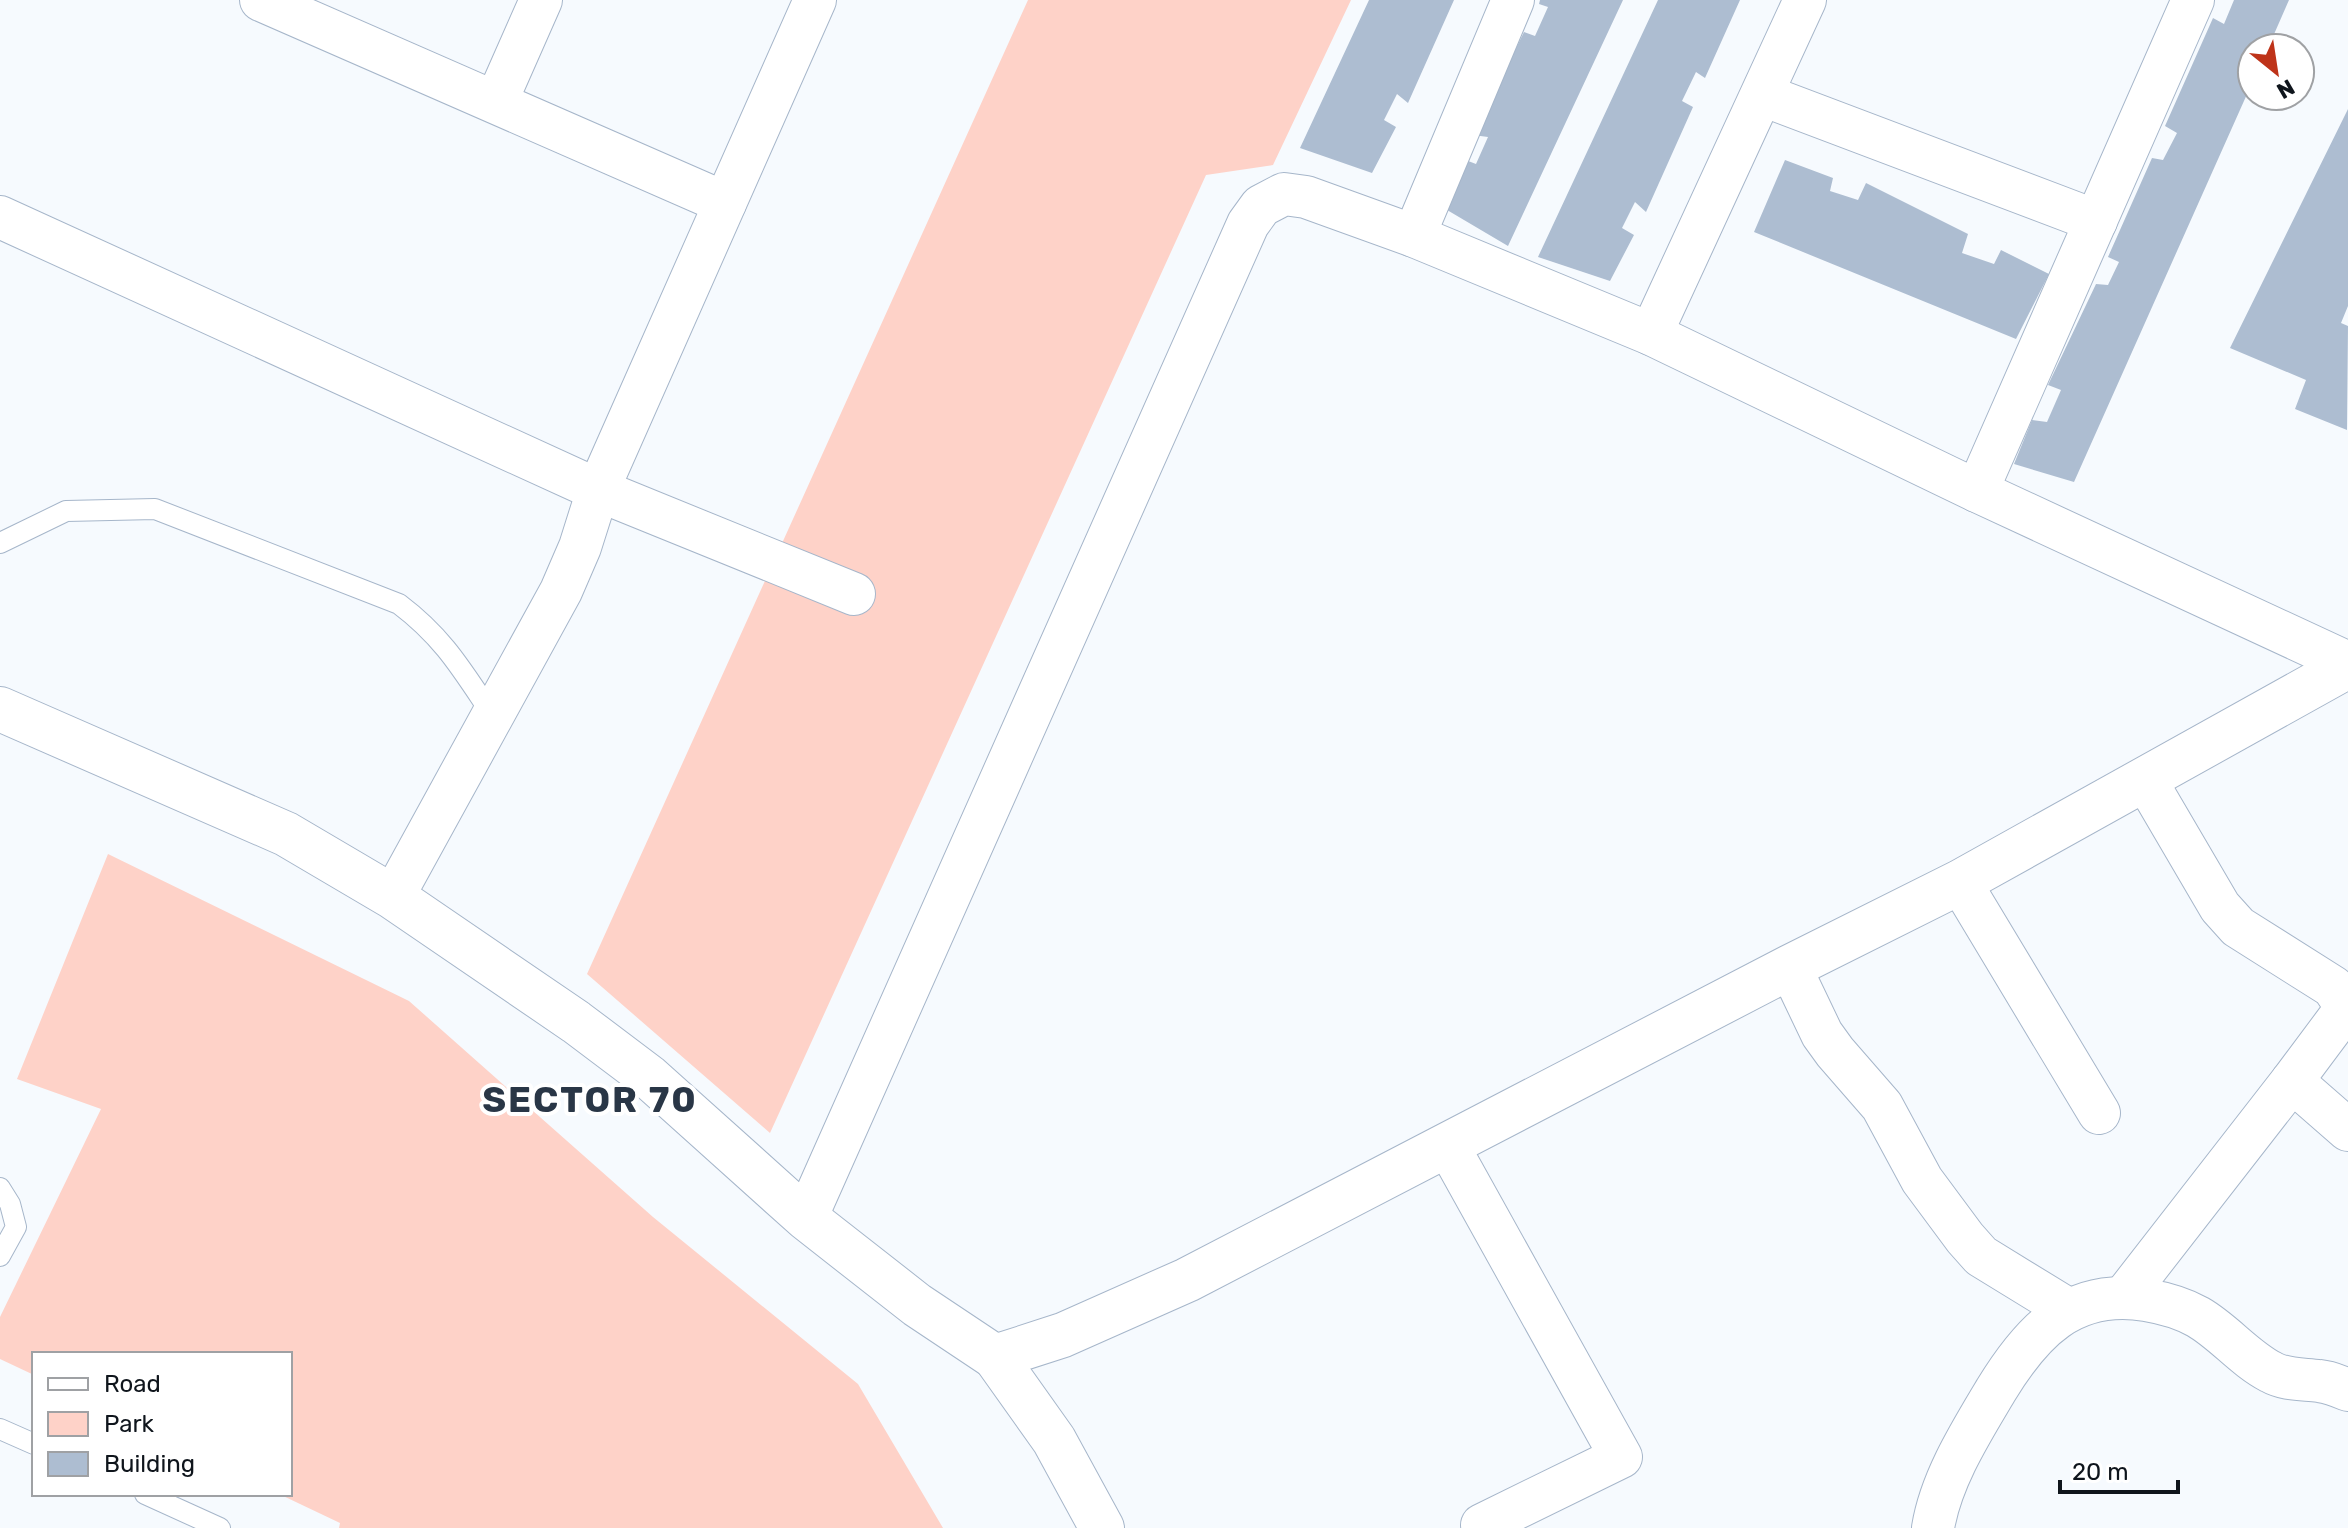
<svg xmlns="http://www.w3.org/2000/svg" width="2348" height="1528" font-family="Rubik,sans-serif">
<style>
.green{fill:#fed2c8}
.building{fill:#adbdd1}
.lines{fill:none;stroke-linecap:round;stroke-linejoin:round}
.lane-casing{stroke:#a6b6ca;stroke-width:22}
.street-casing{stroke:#a6b6ca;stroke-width:44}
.secondary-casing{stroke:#a6b6ca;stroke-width:46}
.lane{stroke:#fff;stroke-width:20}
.street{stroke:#fff;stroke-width:42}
.secondary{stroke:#fff;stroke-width:44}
.labels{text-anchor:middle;stroke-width:8;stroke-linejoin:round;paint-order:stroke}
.district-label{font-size:36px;font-weight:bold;letter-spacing:2px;fill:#293646;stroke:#fff}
</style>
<rect width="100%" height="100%" fill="#f6fafe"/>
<g class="green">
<path d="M 1028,0 L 1351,0 L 1273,165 L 1206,175 L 770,1133 L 587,974 Z"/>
<path d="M 108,854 L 409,1001 L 653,1217 L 858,1384 L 943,1528 L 339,1528 L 340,1523 L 279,1494 L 290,1494 L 290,1354 L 34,1354 L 34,1375 L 0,1359 L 0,1317 L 101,1109 L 17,1079 Z"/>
</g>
<g class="building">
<path d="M 1369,0 L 1454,0 L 1408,103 L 1397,94 L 1384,120 L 1396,127 L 1372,173 L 1300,148 Z"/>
<path d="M 1540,0 L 1623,0 L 1508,246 L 1442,207 L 1463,159 L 1476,164 L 1488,137 L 1473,135 L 1524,32 L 1535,36 L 1548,7 L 1539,4 Z"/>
<path d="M 1658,0 L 1740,0 L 1705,78 L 1696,72 L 1682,101 L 1693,107 L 1646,212 L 1635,202 L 1622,228 L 1634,235 L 1610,281 L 1538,257 Z"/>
<path d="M 2234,0 L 2289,0 L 2268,48 L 2252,48 L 2252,83 L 2074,482 L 2014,464 L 2032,420 L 2047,422 L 2061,390 L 2048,385 L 2096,284 L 2108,285 L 2119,262 L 2108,257 L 2152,158 L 2163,160 L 2177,133 L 2165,126 L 2213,18 L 2224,24 Z"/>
<path d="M 2348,109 L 2348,306 L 2341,323 L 2348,326 L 2347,430 L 2295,409 L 2306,380 L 2230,348 Z"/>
<path d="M 1785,160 L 1833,178 L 1830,191 L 1858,200 L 1866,183 L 1968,234 L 1962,253 L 1994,264 L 2001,250 L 2049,274 L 2016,339 L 1754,232 Z"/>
</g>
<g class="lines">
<defs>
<g id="lane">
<path d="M 0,543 L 66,511 L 155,509 L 399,604 C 444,638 462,670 493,716"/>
<path d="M 0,1188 L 10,1204 L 16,1227 L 0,1256"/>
<path d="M 0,1429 L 34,1444"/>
<path d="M 145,1494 L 220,1528"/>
</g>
<g id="street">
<path d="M 261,0 L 725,203"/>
<path d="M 1763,95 L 2096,221"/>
<path d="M 496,102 L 541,0"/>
<path d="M 0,217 L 598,490 L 854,594"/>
<path d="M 1414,236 L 1513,0"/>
<path d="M 1651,334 L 1805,0"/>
<path d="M 1977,491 L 2193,0"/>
<path d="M 2145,779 L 2220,907 L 2238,927 L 2333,987 L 2345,1005 L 2339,1018 L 2292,1081 L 2348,1130"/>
<path d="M 1960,882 L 2099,1113"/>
<path d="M 393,897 L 561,591 L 580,547 L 598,490 L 815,0"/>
<path d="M 1790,967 L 1822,1034 L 1835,1052 L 1882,1106 L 1922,1180 L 1965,1238 L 1981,1256 L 2069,1310"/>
<path d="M 1448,1146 L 1621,1457 L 1482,1525 L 1484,1528"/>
<path d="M 806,1218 L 1248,224 L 1261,206 L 1284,194 L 1306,197 L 1414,236 L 1651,334 L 1977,491 L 2348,663"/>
<path d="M 2124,1297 L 2292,1081"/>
<path d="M 1933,1528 C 1941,1479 1971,1432 1996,1390 C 2032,1331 2072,1288 2146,1300 C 2164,1303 2182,1308 2198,1317 C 2224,1332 2244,1358 2271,1372 C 2285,1380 2303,1379 2319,1381 C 2329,1382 2339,1386 2348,1390"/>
</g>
<g id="secondary">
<path d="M 0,709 L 286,834 L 393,897 L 576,1022 L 649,1077 L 806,1218 L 917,1305 L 995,1357 L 1063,1335 L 1187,1280 L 1790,967 L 1960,882 L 2348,666"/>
<path d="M 995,1357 L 1054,1440 L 1102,1528"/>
</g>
</defs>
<use href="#lane" class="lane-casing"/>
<use href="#street" class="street-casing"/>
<use href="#secondary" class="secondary-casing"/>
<use href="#lane" class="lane"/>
<use href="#street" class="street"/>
<use href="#secondary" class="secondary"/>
</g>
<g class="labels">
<g class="district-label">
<text x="590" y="1112">SECTOR 70</text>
</g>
</g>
<rect x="32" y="1352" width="260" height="144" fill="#ffffff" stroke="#9fa1a4" stroke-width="2"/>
<rect x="48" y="1378" width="40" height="12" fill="#ffffff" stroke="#9fa1a4" stroke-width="2"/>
<text x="104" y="1392" font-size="24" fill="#0f151c">Road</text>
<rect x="48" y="1412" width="40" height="24" fill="#fed2c8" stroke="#9fa1a4" stroke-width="2"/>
<text x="104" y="1432" font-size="24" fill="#0f151c">Park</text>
<rect x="48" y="1452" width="40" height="24" fill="#adbdd1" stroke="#9fa1a4" stroke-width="2"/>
<text x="104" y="1472" font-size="24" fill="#0f151c">Building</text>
<g transform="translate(2276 72) rotate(150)"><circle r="38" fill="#ffffff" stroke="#9fa1a4" stroke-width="2"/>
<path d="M0-6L14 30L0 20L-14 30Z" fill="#be3319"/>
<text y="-12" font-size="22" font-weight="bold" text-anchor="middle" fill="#0f151c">N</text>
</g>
<path d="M2060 1480v12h118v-12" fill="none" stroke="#0f151c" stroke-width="4"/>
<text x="2072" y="1480" font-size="24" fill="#0f151c" stroke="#ffffff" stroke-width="6" paint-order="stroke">20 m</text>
</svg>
